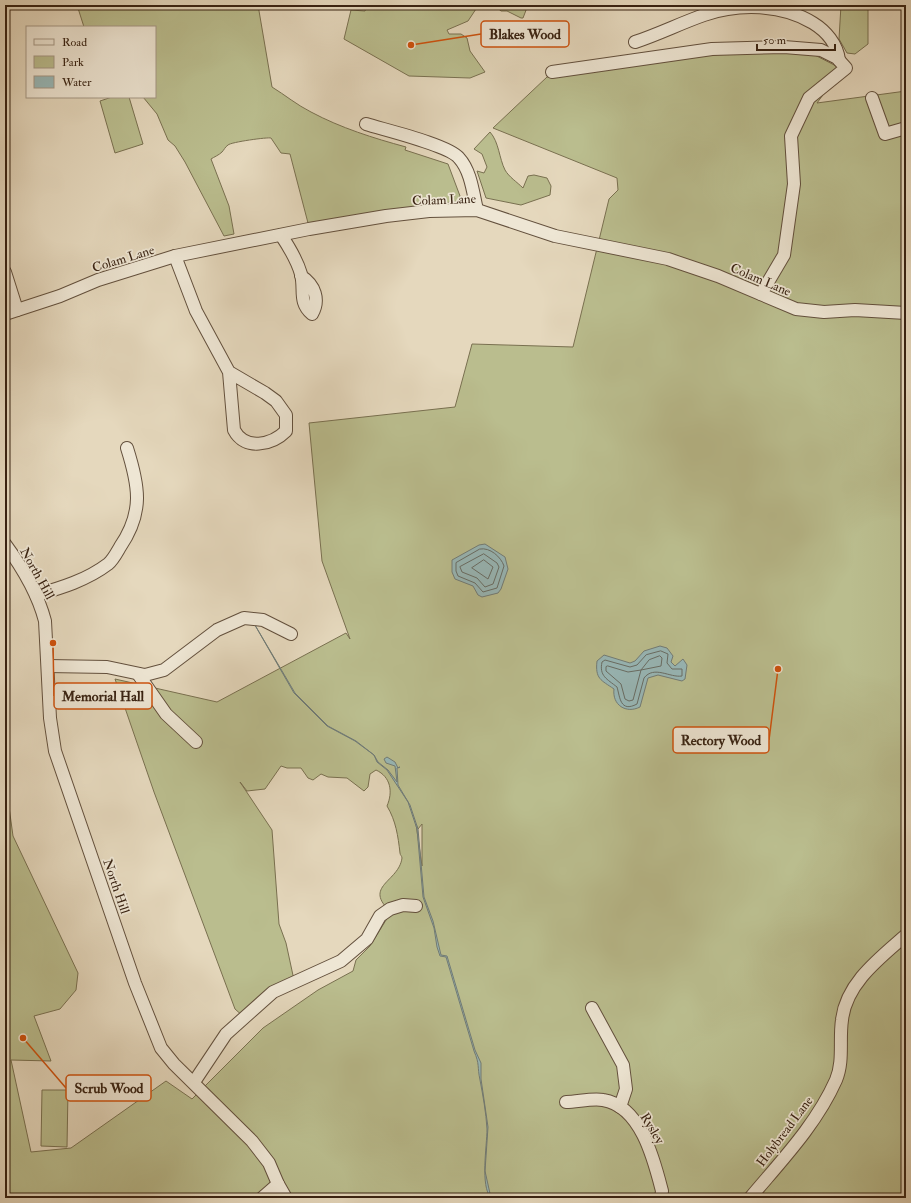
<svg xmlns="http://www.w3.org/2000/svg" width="911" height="1203" font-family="'IM FELL Double Pica',serif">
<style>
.green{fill:#babd8e;stroke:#797050;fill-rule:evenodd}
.water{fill:#98b8b8;stroke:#727c76}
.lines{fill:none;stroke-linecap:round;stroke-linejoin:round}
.shore{stroke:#686d65;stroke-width:1}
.minor-casing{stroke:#63503d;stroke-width:14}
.minor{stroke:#eee6d4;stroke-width:12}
.labels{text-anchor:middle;stroke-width:3.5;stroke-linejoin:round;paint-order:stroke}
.street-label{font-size:13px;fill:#382212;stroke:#eee6d4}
.leader{fill:none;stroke:#ce510d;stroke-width:1.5}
.callout-dot{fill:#ce510d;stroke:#eee6d4;stroke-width:1.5}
.callout{fill:#eee6d4;stroke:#ce510d;stroke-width:1.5}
.callout-label{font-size:14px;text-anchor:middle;font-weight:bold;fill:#382212}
</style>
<rect width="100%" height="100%" fill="#e5d8bd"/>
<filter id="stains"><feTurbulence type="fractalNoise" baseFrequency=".005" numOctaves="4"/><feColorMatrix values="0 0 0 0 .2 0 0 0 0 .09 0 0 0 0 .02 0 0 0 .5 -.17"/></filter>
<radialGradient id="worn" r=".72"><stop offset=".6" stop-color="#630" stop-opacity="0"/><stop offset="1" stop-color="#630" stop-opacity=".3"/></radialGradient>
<g class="green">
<path d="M 77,5 L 258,5 L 272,87 C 285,95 297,105 311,112 C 341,128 373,138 406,147 L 405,150 L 448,164 L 460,196 L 458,201 L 308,223 L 290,154 L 281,153 L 271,138 C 268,137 231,142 228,145 C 225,147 224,150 222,152 C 219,155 214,157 211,159 L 229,206 L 234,234 L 224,236 L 185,162 L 175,146 L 168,140 L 157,114 L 143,97 L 155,97 L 155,27 L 84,27 Z"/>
<path d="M 367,5 L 492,5 L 478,6 L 468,21 L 447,30 L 449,34 L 461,34 L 467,38 L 470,51 L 485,72 L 470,78 L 409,76 L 344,39 L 351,10 L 365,11 Z"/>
<path d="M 494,5 L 528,5 L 523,18 L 521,18 L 507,11 L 501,11 Z"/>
<path d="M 841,5 L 868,5 L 868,44 L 855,54 L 847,53 L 839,39 Z"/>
<path d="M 807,51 L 842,69 L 817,103 L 906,91 L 906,1198 L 5,1198 L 5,778 L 13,836 L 78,973 L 76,990 L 60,1009 L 34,1016 L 51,1061 L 11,1060 L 31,1152 L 71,1148 L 166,1081 L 192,1099 L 263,1028 L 318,990 L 353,971 L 356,960 L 370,946 L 391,912 C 362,886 399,882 402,858 C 402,856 400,855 400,853 C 398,836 396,821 387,806 C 393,792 391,777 376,770 L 370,774 L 368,787 L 364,791 L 347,778 L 328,777 L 321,774 L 313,780 L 308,778 L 301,768 L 287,768 L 281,766 L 265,789 L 247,791 L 240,782 L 272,830 L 279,924 L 286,943 L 294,980 L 244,1017 L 235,1009 L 154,792 L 115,679 L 217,702 L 346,633 L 350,639 L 322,561 L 309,423 L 455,407 L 472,344 L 573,347 L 609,199 L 618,190 L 617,178 L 493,128 L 547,77 L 691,56 L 763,52 ZM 416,824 L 418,829 L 422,824 L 422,866 Z"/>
<path d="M 112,97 L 129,97 L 143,144 L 115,153 L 100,101 Z"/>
<path d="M 490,132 C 499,142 499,158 505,170 C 509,177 517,182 523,188 L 528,176 L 534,175 L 547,178 L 551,186 L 550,195 L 521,205 L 486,198 L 477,171 L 484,173 L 487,167 L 482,154 L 474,149 Z"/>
<path d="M 42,1090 L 68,1090 L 67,1147 L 41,1146 Z"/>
</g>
<g class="water">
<path d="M 485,544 L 505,557 L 508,569 L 501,589 L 498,593 L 482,597 L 478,595 L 473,586 L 455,579 L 452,572 L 452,560 L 479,545 Z"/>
<path d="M 252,620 L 295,693 L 328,726 L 356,741 L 374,755 L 378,762 L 388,770 L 397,782 L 395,766 L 386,763 L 384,759 L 387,757 L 395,762 L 398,768 L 400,767 L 397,768 L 398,785 L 410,805 L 418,829 L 424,897 L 433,921 L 441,955 L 447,956 L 475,1050 L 481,1063 L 481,1079 L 488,1127 L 485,1171 L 491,1198 C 480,1186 487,1146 487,1129 C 486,1112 483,1096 480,1080 C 477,1066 480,1065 474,1051 L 446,957 L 440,956 L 437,947 L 434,928 L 423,897 L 417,829 L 408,802 L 387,770 L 377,762 L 374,755 L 355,741 L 327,726 L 294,693 Z"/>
<path d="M 660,646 L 667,648 L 673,656 L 671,662 L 675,666 L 683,659 L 687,665 L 685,679 L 682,681 L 658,675 L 648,678 L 640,707 C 626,714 612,705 614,689 C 601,680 595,679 597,661 L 604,655 L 630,663 L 635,661 L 644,651 Z"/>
</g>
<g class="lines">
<g class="shore">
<path d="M 480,549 C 490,547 501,557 504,566 L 497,588 L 483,592 L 475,583 L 458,576 L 456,571 L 456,563 Z"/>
<path d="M 484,554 L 497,563 L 499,567 L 493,584 L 485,587 L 477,578 L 462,572 L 460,567 Z"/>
<path d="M 484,560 L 493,567 L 488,579 L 472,568 Z"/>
<path d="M 661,651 L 668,654 L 667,663 L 672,669 L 682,669 L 682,676 C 670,678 654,665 644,678 L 637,704 C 620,713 620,697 617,687 C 607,679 599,676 602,662 L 605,660 L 630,667 L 637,665 L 646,655 Z"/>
<path d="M 660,656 L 662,658 L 661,666 L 641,670 L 649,660 Z"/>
<path d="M 608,666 L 628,672 L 641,670 L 633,700 L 629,701 L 625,699 L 621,684 L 606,671 L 606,667 Z"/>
</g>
<defs>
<g id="minor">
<path d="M 635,42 C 659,34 681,23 704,15 C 739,3 782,4 813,23 C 826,31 837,44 839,60"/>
<path d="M 552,72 L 712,49 L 784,47 L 821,50 L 837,58 L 846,68 L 809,98 L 791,136 L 794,184 L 784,255 L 761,294"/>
<path d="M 872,98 L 885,134 L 906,128"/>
<path d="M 366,124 C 385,130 449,145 459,158 C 471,171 473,193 477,210"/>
<path d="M 281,235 C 289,247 297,260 301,274 C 305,290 298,302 312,314 C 320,300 315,285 301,276"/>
<path d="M 175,256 L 196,311 L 229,372 L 265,393 L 276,401 L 286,415 L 286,431 C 272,445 245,451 234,430 L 229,372"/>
<path d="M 5,272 L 17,310"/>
<path d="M 5,314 L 60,296 L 98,280 L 175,256 L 309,229 L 386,216 L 429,211 L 477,210 L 555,236 L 668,259 L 718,276 L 796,309 L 824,312 L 855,310 L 906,313"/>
<path d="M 5,544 C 22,567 38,594 45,621 L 50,718 L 55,751 L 135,983 L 161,1048 L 174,1064 L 252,1141 L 269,1163 L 278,1184 L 286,1198"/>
<path d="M 36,595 C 61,588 87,580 108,564 C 113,560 117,552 120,547 C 144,512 139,486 127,448"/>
<path d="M 48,666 L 107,667 L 145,675 L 164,670 L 217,630 L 244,618 L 263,620 L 291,634"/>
<path d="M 138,674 L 166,714 L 196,742"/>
<path d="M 592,1008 L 623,1065 L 626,1089 L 620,1107"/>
<path d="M 194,1082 L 226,1034 L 273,992 L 341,961 L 367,939 L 380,916 L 390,909 L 403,905 L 416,906"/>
<path d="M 566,1102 C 577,1102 592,1098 603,1100 C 641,1106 654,1160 662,1191 L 661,1198"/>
<path d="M 262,1198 L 278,1184"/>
<path d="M 750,1198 C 781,1161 816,1125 836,1080 C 844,1061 839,1040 842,1020 C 846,983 880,958 906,935"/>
</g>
</defs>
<use href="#minor" class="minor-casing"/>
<use href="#minor" class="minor"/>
</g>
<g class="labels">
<g class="street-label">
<text transform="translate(444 199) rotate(-2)" y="5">Colam Lane</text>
<text transform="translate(123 258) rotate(-17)" y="5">Colam Lane</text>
<text transform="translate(761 279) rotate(23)" y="5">Colam Lane</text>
<text transform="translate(38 573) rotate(61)" y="5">North Hill</text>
<text transform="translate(117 886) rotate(71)" y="5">North Hill</text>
<text transform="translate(653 1128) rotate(59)" y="5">Rysley</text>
<text transform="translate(784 1131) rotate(-53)" y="5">Holybread Lane</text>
</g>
</g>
<path class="leader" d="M411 45L481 34M53 643L54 696M778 669L769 740M23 1038L66 1088"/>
<g class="callout-dot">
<circle cx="411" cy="45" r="4"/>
<circle cx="53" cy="643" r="4"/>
<circle cx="778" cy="669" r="4"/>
<circle cx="23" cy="1038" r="4"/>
</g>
<g class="callout">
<rect x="481" y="21" width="88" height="26" rx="4"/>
<rect x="54" y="683" width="98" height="26" rx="4"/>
<rect x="673" y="727" width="96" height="26" rx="4"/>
<rect x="66" y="1075" width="85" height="26" rx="4"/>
</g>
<g class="callout-label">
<text x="525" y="39">Blakes Wood</text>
<text x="103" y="701">Memorial Hall</text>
<text x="721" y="745">Rectory Wood</text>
<text x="109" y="1093">Scrub Wood</text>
</g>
<rect width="911" height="1203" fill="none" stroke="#e5d8bd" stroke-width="20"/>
<rect x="6" y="6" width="899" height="1191" fill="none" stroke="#382212" stroke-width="2"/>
<rect x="10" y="10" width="891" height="1183" fill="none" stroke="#382212"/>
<rect x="26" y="26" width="130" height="72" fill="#eee6d4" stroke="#a59886"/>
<rect x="34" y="39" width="20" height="6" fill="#eee6d4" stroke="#a59886"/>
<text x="62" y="46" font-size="12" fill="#382212">Road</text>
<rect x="34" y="56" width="20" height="12" fill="#babd8e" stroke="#a59886"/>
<text x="62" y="66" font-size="12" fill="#382212">Park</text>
<rect x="34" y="76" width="20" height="12" fill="#98b8b8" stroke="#a59886"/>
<text x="62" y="86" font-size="12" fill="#382212">Water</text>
<path d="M757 44v6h78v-6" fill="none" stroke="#382212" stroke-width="2"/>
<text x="763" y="44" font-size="12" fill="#382212" stroke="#eee6d4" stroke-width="3" paint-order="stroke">50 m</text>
<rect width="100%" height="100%" filter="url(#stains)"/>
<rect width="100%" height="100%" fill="url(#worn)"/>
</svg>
